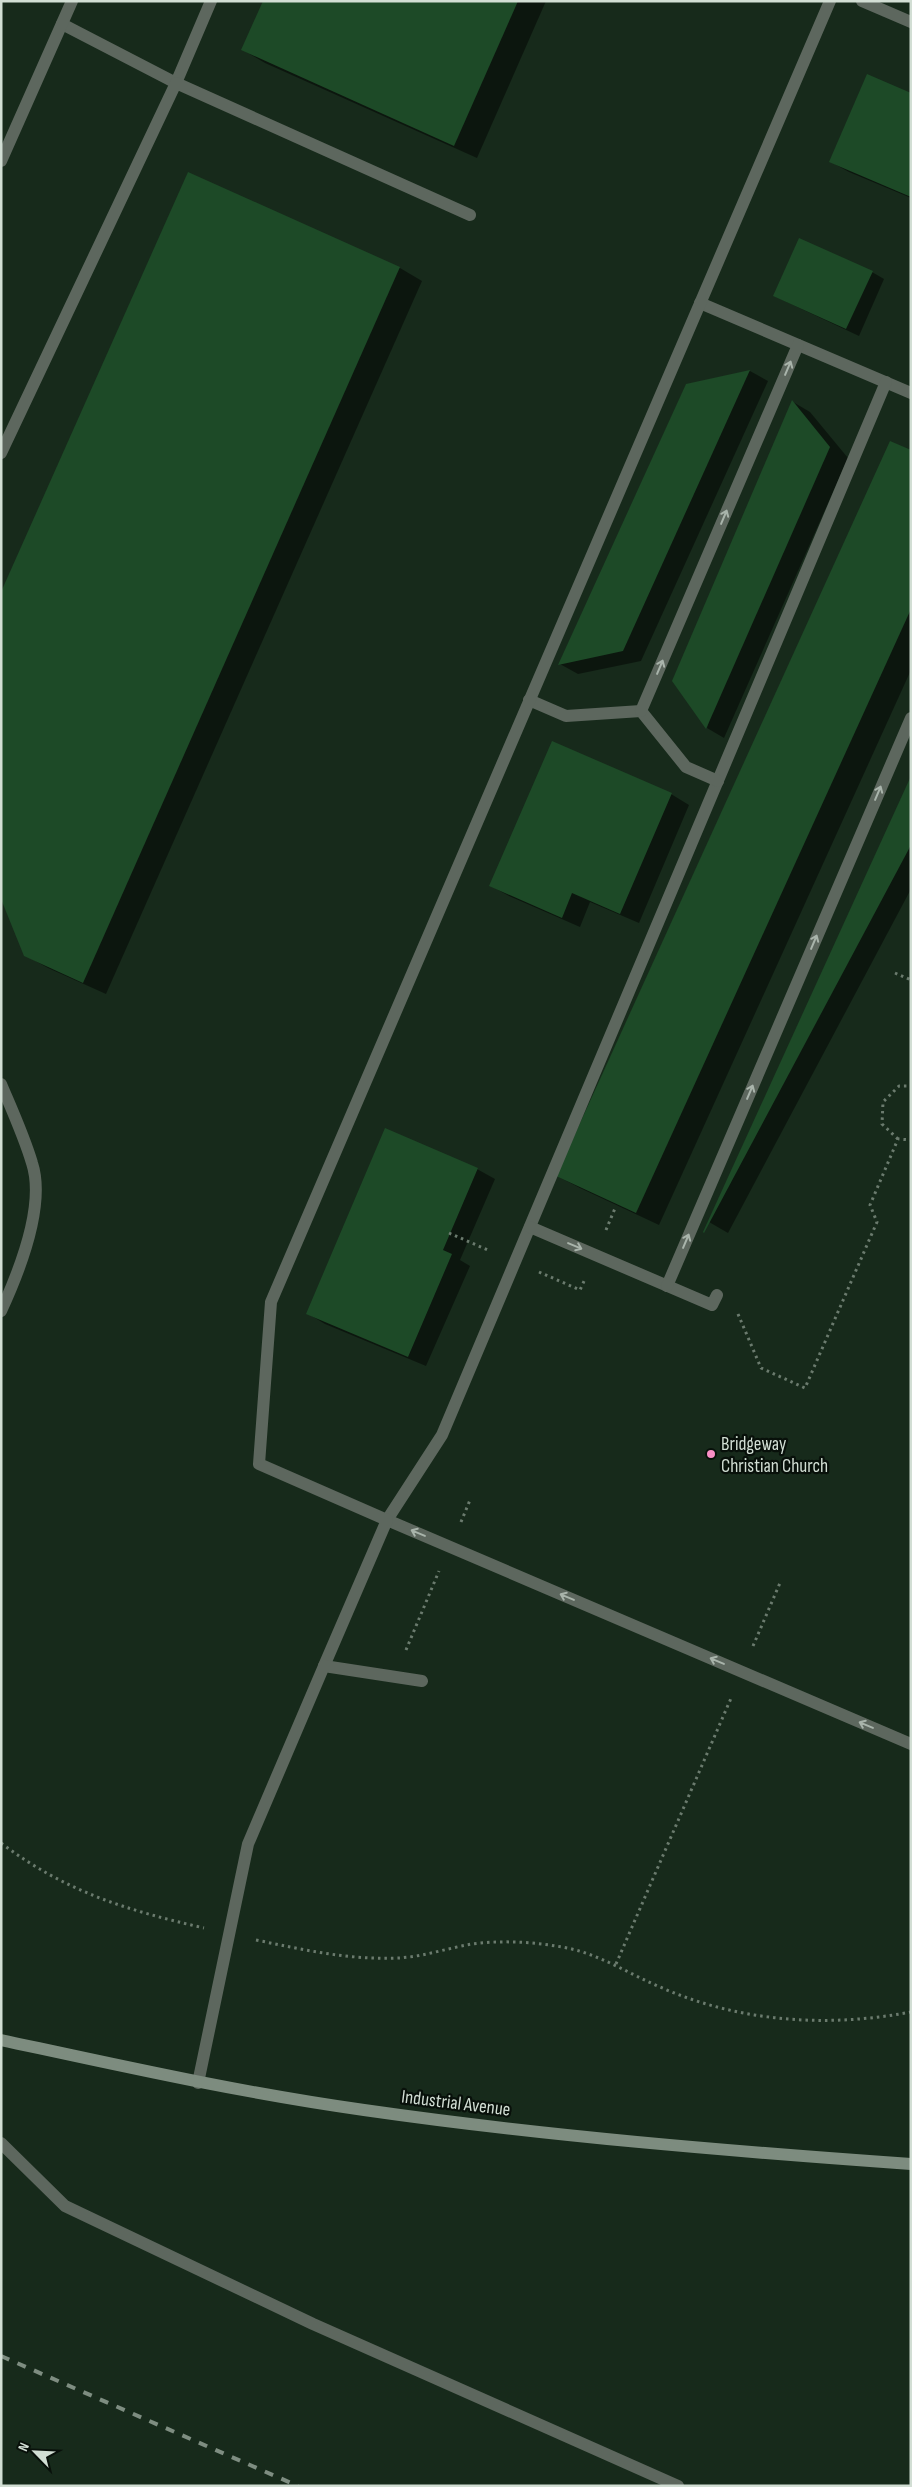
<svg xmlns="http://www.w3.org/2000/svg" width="912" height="2487" font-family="'Sofia Sans Condensed',sans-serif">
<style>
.shadow{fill:#0007}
.building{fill:#1d4a27}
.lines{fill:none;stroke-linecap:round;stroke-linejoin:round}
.path{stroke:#6b7b6e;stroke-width:3;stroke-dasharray:2.5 4;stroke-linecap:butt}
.lane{stroke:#5d675e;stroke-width:12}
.secondary{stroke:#7d8c7f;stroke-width:12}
.rail{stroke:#7e8d81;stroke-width:4;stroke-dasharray:9 9;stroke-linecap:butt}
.oneway{stroke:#a9b4ab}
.poi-dot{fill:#fa8fc6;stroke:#08100a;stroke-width:2}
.labels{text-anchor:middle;stroke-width:4.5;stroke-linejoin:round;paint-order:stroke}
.poi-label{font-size:19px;fill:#d2ded4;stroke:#08100a;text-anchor:start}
.street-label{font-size:19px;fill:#d2ded4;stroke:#08100a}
</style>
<rect width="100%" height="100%" fill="#172a1b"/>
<g class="shadow">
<path d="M 265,1 L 546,1 L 477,158 L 265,63 L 243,50 Z"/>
<path d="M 911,94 L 911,198 L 849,172 L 831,162 Z"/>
<path d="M 188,173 L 400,268 L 422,281 L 106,994 L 48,968 L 25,955 Z"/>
<path d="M 872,272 L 884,279 L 859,336 L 774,296 Z"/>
<path d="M 750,371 L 768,381 L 641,661 L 578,674 L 560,664 L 686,385 Z"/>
<path d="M 793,402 L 810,412 L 848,458 L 724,738 L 707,728 Z"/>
<path d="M 911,452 L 911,670 L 659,1225 L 580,1188 L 557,1176 Z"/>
<path d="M 911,779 L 911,889 L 728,1233 L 709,1222 Z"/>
<path d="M 671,794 L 689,805 L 639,923 L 590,902 L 580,927 L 509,896 L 491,886 Z"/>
<path d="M 477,1169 L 495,1179 L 460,1260 L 470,1266 L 426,1366 L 325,1324 L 307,1313 Z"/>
</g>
<g class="building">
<path d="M 263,1 L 518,1 L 454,146 L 241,50 Z"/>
<path d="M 867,74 L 911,93 L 911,197 L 829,162 Z"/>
<path d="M 188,172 L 400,267 L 83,983 L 24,956 L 1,899 L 1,592 Z"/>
<path d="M 799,238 L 873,271 L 846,329 L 773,296 Z"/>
<path d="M 750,370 L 623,651 L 558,665 L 686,384 Z"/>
<path d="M 792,400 L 830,447 L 706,729 L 672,681 Z"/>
<path d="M 890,441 L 911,450 L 911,609 L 636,1213 L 556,1176 Z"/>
<path d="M 552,741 L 672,793 L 620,914 L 572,893 L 562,918 L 489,886 Z"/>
<path d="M 911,776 L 911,845 L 704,1233 L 703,1232 Z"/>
<path d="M 385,1128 L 478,1168 L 443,1250 L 452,1254 L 408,1357 L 306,1314 Z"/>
</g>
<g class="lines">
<g class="path">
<path d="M 895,973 L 911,980"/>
<path d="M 898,1139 L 882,1124 L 883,1102 L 899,1086 L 911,1086"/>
<path d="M 606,1230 L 616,1206"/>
<path d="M 449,1233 L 490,1251"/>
<path d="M 539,1272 L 580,1290 L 585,1279"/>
<path d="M 738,1314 L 761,1368 L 805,1388 L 877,1222 L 870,1205 L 898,1139 L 911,1140"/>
<path d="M 461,1522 L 470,1500"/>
<path d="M 753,1646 L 780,1583"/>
<path d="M 406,1650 L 439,1571"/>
<path d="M 1,1843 C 66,1892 126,1910 204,1928"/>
<path d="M 256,1940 C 305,1950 348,1960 398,1958 C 422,1957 448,1948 472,1944 C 502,1940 533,1942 562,1947 C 598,1953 627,1973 660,1987 C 739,2022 826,2028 911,2012"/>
<path d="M 616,1964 L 732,1696"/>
</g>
<g class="lane">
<path d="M 862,1 L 911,22"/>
<path d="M 62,24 L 176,83 L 211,1"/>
<path d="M 1,161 L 72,1"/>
<path d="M 700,303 L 911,393"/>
<path d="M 886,382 L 442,1435 L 387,1520 L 911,1744"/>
<path d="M 1,453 L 176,83 L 470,215"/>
<path d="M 529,700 L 566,716 L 641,711 L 686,767 L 718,781"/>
<path d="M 641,711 L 798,345"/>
<path d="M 1,1084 C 12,1110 24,1136 32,1163 C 46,1206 19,1272 1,1311"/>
<path d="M 530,1227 L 712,1305 L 717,1295"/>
<path d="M 667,1286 L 911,718"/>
<path d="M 324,1666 L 387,1520 L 259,1464 L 271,1302 L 830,1"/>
<path d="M 198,2083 L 248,1844 L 324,1666 L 422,1681"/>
<path d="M 1,2143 L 65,2206 L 313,2324 L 678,2486"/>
</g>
<path class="secondary" d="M 1,2040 C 122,2066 242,2093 364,2110 C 545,2136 728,2151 911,2164"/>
<path class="rail" d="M 1,2356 L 298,2486"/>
</g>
<defs><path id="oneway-shaft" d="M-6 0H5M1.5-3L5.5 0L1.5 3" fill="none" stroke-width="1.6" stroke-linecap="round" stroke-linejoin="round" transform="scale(1.25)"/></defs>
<g class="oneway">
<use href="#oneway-shaft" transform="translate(788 368) rotate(-67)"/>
<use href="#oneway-shaft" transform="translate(724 517) rotate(-67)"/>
<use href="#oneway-shaft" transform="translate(660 667) rotate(-67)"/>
<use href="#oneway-shaft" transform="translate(878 793) rotate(-67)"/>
<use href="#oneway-shaft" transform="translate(814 942) rotate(-67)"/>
<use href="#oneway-shaft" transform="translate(750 1092) rotate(-67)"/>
<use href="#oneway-shaft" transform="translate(686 1241) rotate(-67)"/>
<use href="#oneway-shaft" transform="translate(575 1246) rotate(23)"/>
<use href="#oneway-shaft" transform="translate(418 1533) rotate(-157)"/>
<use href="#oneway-shaft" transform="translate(567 1597) rotate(-157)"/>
<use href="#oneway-shaft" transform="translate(717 1661) rotate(-157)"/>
<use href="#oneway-shaft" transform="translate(866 1725) rotate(-157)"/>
</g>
<circle class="poi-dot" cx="711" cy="1454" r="5"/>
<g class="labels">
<g class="poi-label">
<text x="721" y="1450">Bridgeway<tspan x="721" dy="22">Christian Church</tspan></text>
</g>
<g class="street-label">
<text transform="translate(456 2102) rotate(7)" y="7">Industrial Avenue</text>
</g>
</g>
<rect width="912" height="2487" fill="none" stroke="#d2ded4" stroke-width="5"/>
<g transform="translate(35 2452) rotate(294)" stroke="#08100a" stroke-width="4" paint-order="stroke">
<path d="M0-4L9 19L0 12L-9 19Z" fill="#d2ded4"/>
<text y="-8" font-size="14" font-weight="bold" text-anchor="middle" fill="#d2ded4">N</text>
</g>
</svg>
